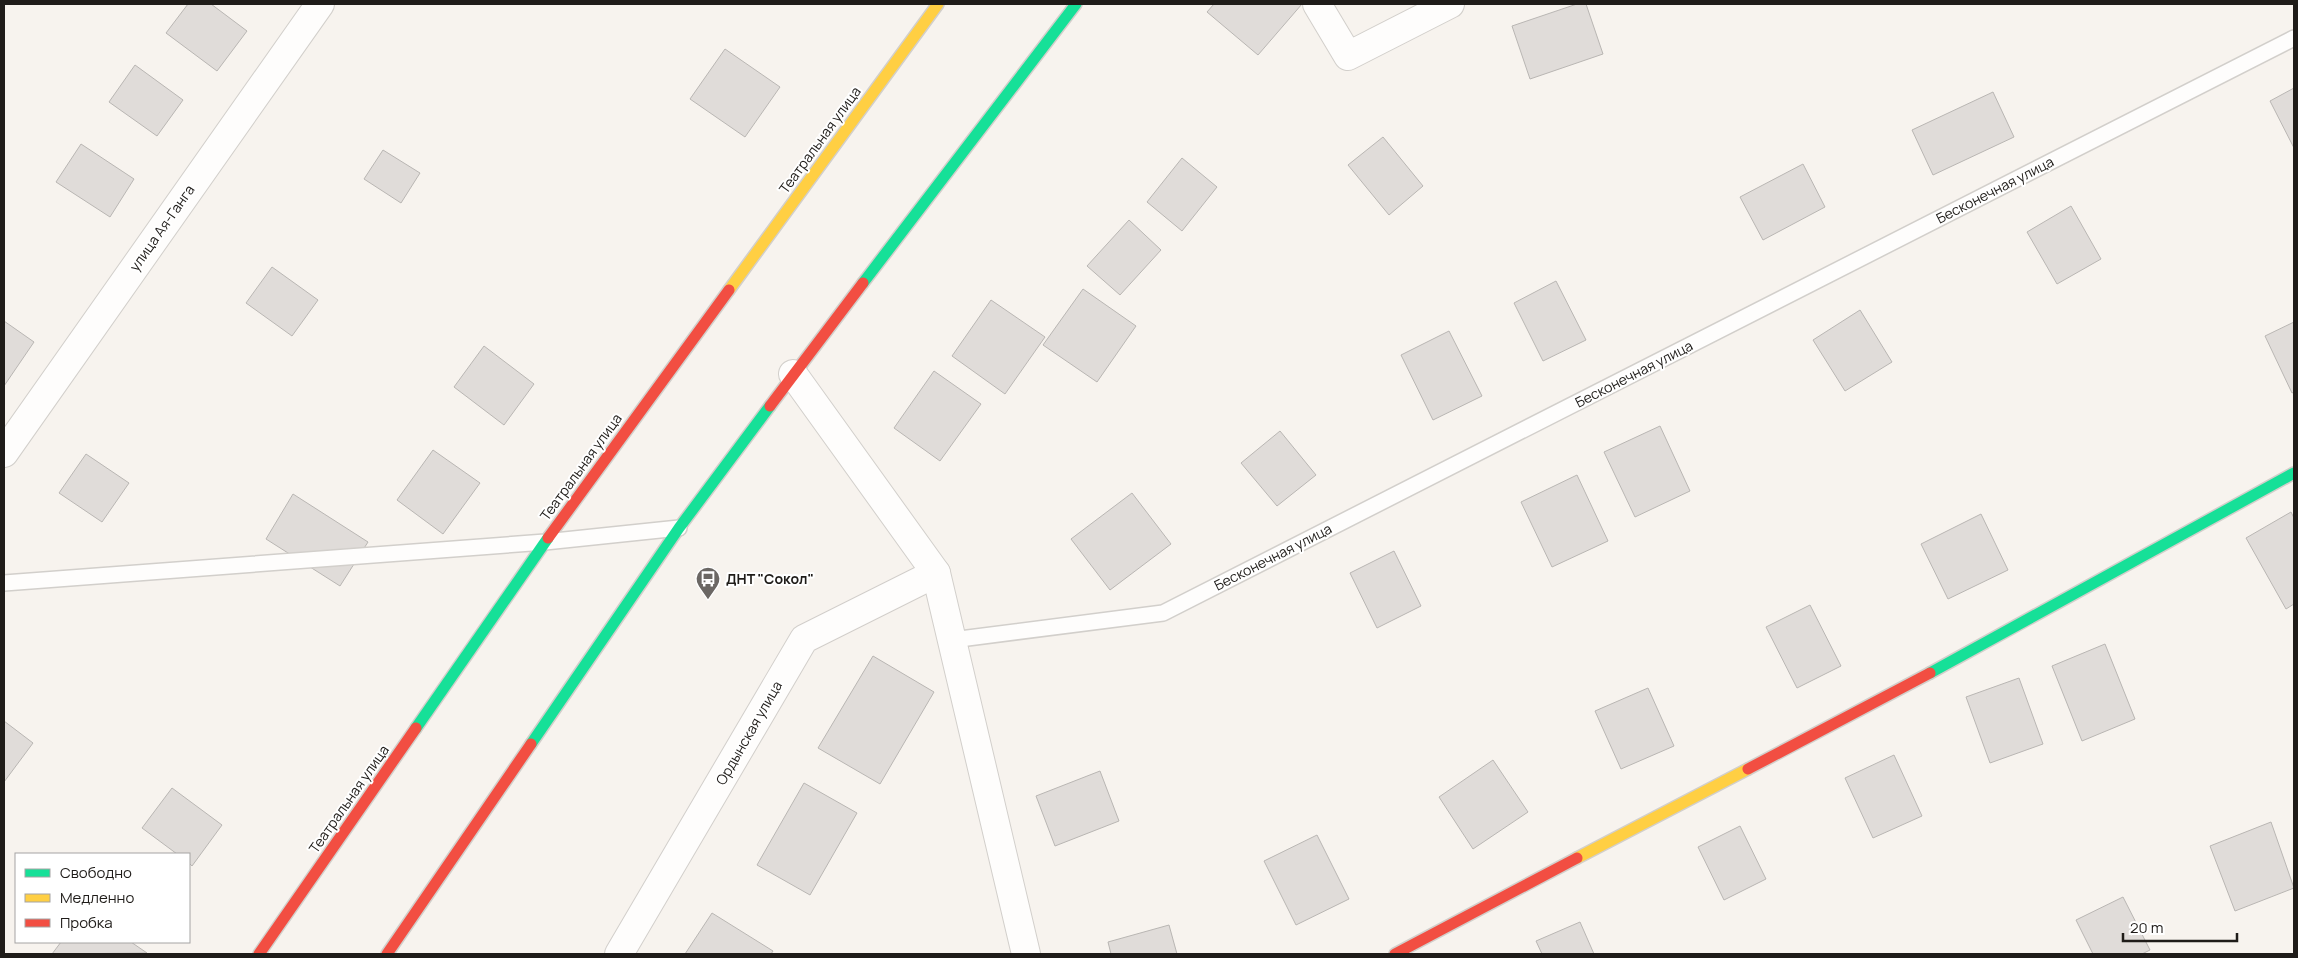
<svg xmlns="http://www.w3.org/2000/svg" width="2298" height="958" font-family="Manrope,sans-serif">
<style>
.building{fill:#e0dcd9;stroke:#b9b6b3}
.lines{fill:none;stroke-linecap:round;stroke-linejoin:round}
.lane-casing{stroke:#d2cfcb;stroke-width:18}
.street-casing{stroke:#d2cfcb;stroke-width:30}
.fast-casing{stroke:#d2cfcb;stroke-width:14}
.slow-casing{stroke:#d2cfcb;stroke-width:14}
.jam-casing{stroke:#d2cfcb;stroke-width:14}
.lane{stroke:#fefdfc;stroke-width:15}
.street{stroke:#fefdfc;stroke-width:28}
.fast{stroke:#16e098;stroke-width:11}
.slow{stroke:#ffcf43;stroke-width:11}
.jam{stroke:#f24e42;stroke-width:11}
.labels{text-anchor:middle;stroke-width:4;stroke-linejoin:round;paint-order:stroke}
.street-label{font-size:14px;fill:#1f1c19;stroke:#fff}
.poi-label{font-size:14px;font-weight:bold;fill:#1f1c19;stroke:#fff;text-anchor:start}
</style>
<rect width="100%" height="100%" fill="#f7f3ee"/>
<g class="building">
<path d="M 188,4 L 211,4 L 247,31 L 217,71 L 166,33 Z"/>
<path d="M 1214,4 L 1302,4 L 1258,55 L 1207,12 Z"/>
<path d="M 1577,4 L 1586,4 L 1603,54 L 1530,79 L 1512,26 Z"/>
<path d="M 725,49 L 780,87 L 745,137 L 690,99 Z"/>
<path d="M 135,65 L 183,100 L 157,136 L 109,102 Z"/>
<path d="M 2294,88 L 2294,148 L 2270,101 Z"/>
<path d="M 1993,92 L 2014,137 L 1933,175 L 1912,130 Z"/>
<path d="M 1383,137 L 1423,186 L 1389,215 L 1348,165 Z"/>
<path d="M 81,144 L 134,179 L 110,217 L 56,182 Z"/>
<path d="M 383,150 L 420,173 L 401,203 L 364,179 Z"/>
<path d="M 1182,158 L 1217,187 L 1182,231 L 1147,202 Z"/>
<path d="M 1803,164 L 1825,207 L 1763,240 L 1740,197 Z"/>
<path d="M 2071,206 L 2101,259 L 2057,284 L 2027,232 Z"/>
<path d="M 1129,220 L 1161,250 L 1120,295 L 1087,266 Z"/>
<path d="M 272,267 L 318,300 L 292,336 L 246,303 Z"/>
<path d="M 1556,281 L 1586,340 L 1543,361 L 1514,303 Z"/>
<path d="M 1083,289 L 1136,326 L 1097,382 L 1043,345 Z"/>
<path d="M 991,300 L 1045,337 L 1005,394 L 952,356 Z"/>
<path d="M 1860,310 L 1892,362 L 1845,391 L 1813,340 Z"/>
<path d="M 4,321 L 34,342 L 4,386 Z"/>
<path d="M 2294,322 L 2294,392 L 2292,393 L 2265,336 Z"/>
<path d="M 1449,331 L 1482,396 L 1433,420 L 1401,355 Z"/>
<path d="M 484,346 L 534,384 L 504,425 L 454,387 Z"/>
<path d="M 934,371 L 981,404 L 940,461 L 894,428 Z"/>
<path d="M 1660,426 L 1690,491 L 1635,517 L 1604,452 Z"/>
<path d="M 1280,431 L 1316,475 L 1277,506 L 1241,463 Z"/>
<path d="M 433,450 L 480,483 L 443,534 L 397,500 Z"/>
<path d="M 86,454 L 129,483 L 102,522 L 59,493 Z"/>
<path d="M 1577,475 L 1608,541 L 1552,567 L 1521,502 Z"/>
<path d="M 1132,493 L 1171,544 L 1110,590 L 1071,539 Z"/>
<path d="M 293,494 L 368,542 L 340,586 L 266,539 Z"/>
<path d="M 2291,512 L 2294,518 L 2294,604 L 2286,609 L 2246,538 Z"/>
<path d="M 1981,514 L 2008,570 L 1948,599 L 1921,544 Z"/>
<path d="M 1394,551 L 1421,606 L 1377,628 L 1350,573 Z"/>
<path d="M 1810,605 L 1841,666 L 1797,688 L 1766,627 Z"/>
<path d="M 2105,644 L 2135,719 L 2082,741 L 2052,666 Z"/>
<path d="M 873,656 L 934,692 L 880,784 L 818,748 Z"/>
<path d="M 2019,678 L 2043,744 L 1990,763 L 1966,697 Z"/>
<path d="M 1648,688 L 1674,746 L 1621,769 L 1595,711 Z"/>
<path d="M 4,721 L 33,743 L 4,782 Z"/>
<path d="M 1894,755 L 1922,816 L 1873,838 L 1845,778 Z"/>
<path d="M 1493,760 L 1528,812 L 1473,849 L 1439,797 Z"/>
<path d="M 1100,771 L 1119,821 L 1055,846 L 1036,796 Z"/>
<path d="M 804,783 L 857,813 L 810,895 L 757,865 Z"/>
<path d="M 172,788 L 222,825 L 192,866 L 189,863 L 189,854 L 177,854 L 142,828 Z"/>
<path d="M 2271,822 L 2294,888 L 2235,911 L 2210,846 Z"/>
<path d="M 1740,826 L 1766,879 L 1724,900 L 1698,847 Z"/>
<path d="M 1317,835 L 1349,899 L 1296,925 L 1264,861 Z"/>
<path d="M 2123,897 L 2150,950 L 2142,954 L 2093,954 L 2076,920 Z"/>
<path d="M 712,913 L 773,951 L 771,954 L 685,954 Z"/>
<path d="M 1580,922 L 1594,954 L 1542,954 L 1536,941 Z"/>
<path d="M 1169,925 L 1177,954 L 1111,954 L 1108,942 Z"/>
<path d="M 61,942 L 131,942 L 147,953 L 52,954 Z"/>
</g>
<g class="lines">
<defs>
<g id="lane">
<path d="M 4,583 L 545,542 L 679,528"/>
<path d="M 952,640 L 1163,613 L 2294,38"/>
</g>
<g id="street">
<path d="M 1317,4 L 1348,56 L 1450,4"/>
<path d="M 793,374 L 936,573 L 1026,954"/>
<path d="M 4,453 L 320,4"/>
<path d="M 619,954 L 804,639 L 936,573"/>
</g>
<g id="fast">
<path d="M 863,283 L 1076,4"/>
<path d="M 1930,673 L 2294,473"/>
<path d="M 416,728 L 548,538"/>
<path d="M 531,744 L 679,528 L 770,406"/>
</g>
<g id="slow">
<path d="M 729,290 L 938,4"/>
<path d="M 1577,858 L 1748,769"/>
</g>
<g id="jam">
<path d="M 770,406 L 863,283"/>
<path d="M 548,538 L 729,290"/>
<path d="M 1748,769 L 1930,673"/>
<path d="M 259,954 L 416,728"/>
<path d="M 387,954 L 531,744"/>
<path d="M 1395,954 L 1577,858"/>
</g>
</defs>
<use href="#lane" class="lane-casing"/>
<use href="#street" class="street-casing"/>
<use href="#fast" class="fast-casing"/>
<use href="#slow" class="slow-casing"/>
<use href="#jam" class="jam-casing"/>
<use href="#lane" class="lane"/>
<use href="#street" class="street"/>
<use href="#fast" class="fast"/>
<use href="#slow" class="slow"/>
<use href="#jam" class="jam"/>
</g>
<defs>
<symbol id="bus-pin" viewBox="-11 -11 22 30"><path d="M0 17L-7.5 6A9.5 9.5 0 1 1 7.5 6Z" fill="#6b6764" stroke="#fff"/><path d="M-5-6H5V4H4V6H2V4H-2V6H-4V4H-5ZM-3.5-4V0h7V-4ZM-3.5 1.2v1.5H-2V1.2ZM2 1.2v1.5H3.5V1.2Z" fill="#fff"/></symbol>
</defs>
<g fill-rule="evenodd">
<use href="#bus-pin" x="694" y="565" width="28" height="38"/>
</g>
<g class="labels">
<g class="street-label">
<text transform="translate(820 140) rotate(-54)" y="5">Театральная улица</text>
<text transform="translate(1995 190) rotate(-27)" y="5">Бесконечная улица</text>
<text transform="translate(162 228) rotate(-55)" y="5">улица Ая-Ганга</text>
<text transform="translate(1634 374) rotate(-27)" y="5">Бесконечная улица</text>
<text transform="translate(581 467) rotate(-54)" y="5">Театральная улица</text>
<text transform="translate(1273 557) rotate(-27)" y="5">Бесконечная улица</text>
<text transform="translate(749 733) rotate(-60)" y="5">Ордынская улица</text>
<text transform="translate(349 799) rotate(-55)" y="5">Театральная улица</text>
</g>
<g class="poi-label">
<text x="726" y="584">ДНТ "Сокол"</text>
</g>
</g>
<rect width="2298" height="958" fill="none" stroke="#1f1c19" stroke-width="10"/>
<rect x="15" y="853" width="175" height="90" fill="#ffffff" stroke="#a5a4a3"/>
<rect x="25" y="869" width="25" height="8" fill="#16e098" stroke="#a5a4a3"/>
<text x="60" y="878" font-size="15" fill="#1f1c19">Свободно</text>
<rect x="25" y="894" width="25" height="8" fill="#ffcf43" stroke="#a5a4a3"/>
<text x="60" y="903" font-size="15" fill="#1f1c19">Медленно</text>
<rect x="25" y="919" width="25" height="8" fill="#f24e42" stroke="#a5a4a3"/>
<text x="60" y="928" font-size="15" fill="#1f1c19">Пробка</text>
<path d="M2123 933v8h114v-8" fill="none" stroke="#1f1c19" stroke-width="2.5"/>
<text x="2130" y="933" font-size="15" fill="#1f1c19" stroke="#ffffff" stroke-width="4" paint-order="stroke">20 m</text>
</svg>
